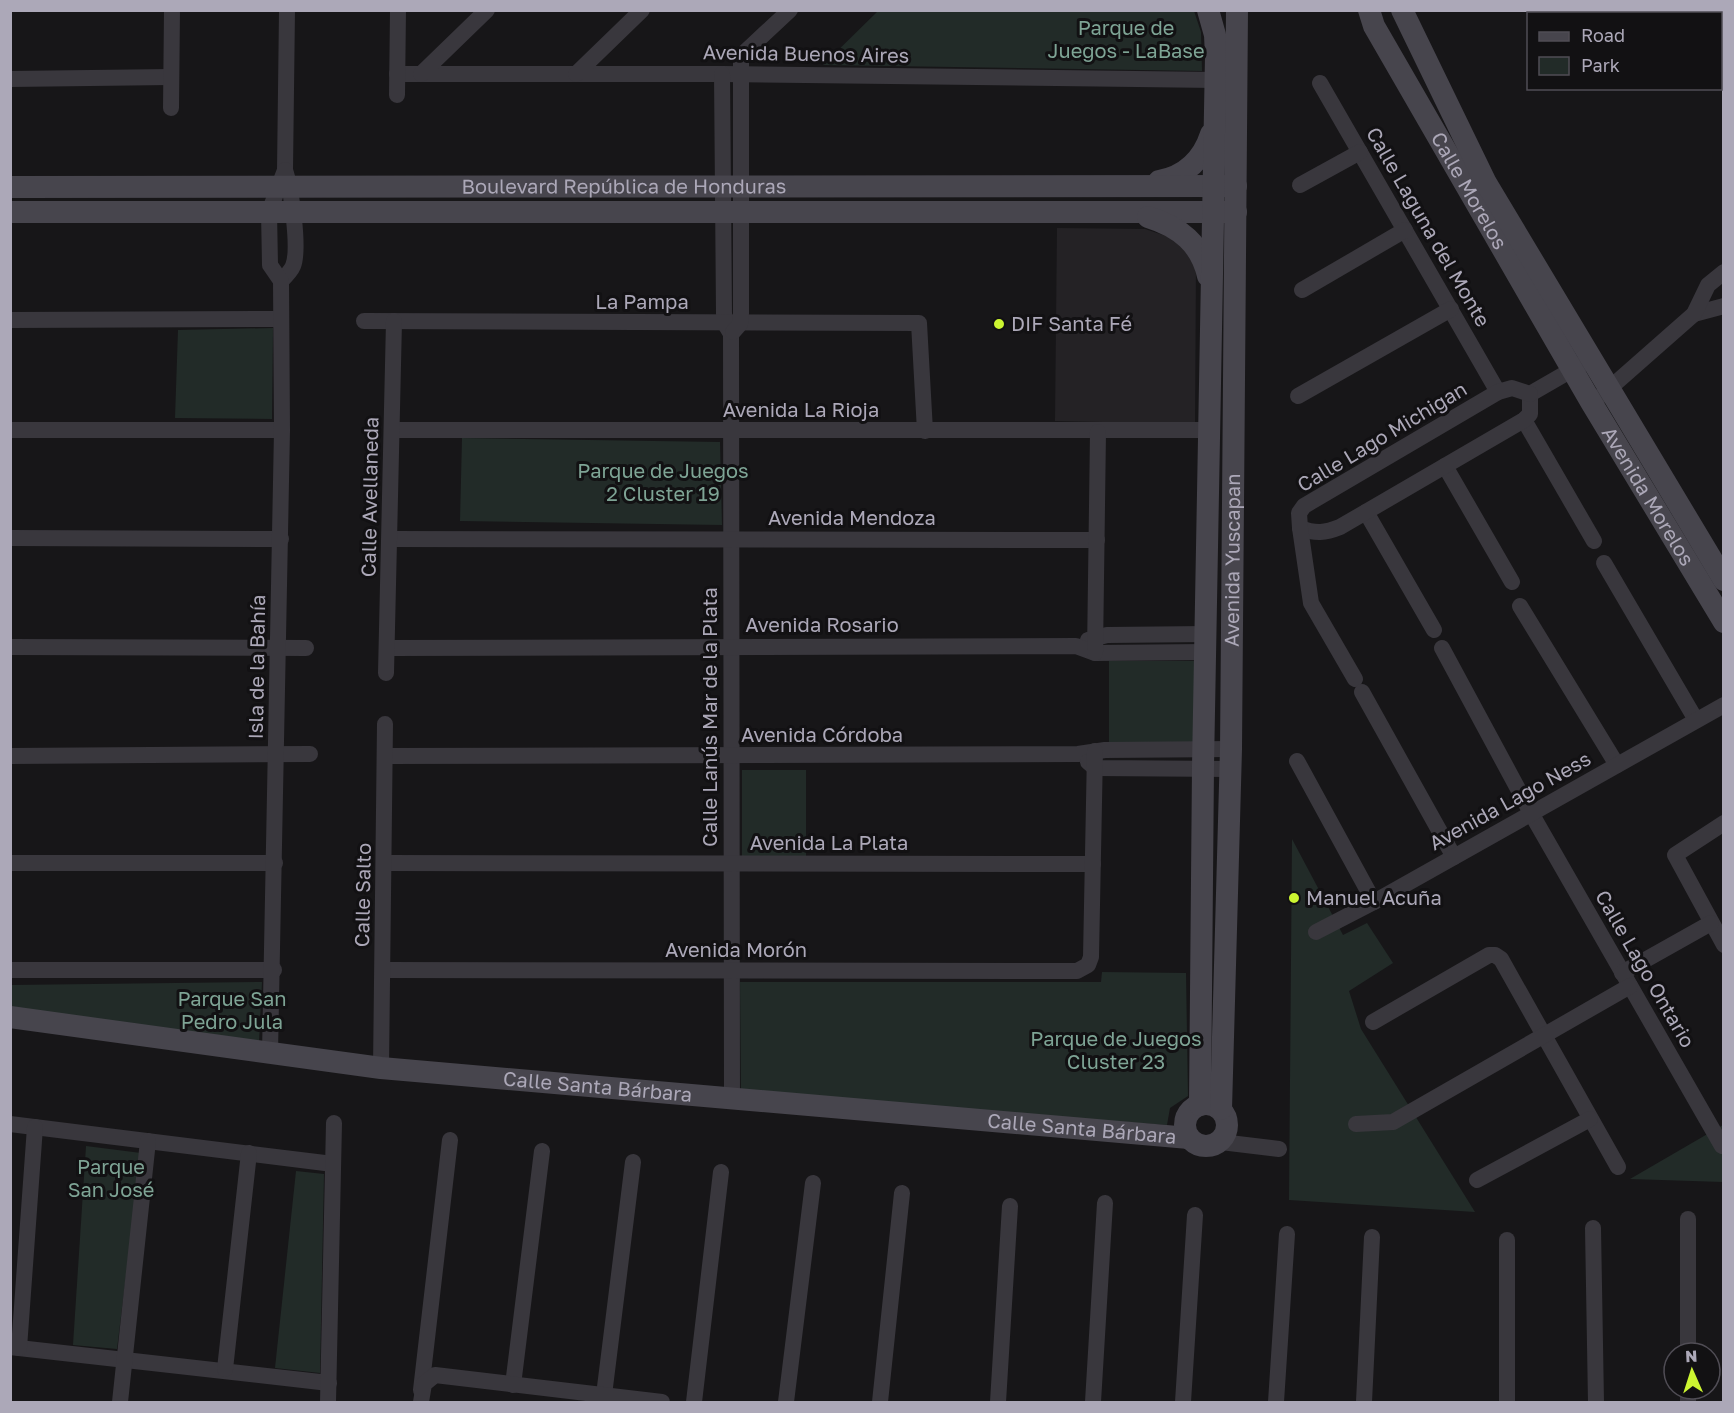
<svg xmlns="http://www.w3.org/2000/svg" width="1734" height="1413" font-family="'Golos Text',sans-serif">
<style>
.built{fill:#242225}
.green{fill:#222b28}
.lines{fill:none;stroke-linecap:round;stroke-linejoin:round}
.street{stroke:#39373d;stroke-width:16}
.secondary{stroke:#47454d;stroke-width:22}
.poi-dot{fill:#ccf531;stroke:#121113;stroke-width:2}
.labels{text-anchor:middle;stroke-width:6;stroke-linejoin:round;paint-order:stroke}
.park-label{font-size:20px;fill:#7ea495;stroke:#121113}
.street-label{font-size:20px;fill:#aca8b8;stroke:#121113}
.poi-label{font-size:20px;fill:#aca8b8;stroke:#121113;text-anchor:start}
</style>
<rect width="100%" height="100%" fill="#171618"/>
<path class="built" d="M 1057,228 L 1145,229 L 1178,240 L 1196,264 L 1195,424 L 1055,421 Z"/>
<g class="green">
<path d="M 879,10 L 1194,11 L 1201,32 L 1202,71 L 823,65 Z"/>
<path d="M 273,328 L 272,419 L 175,418 L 178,330 Z"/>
<path d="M 462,438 L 720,442 L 722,525 L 460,521 Z"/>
<path d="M 1109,661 L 1194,661 L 1195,743 L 1109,744 Z"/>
<rect x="742" y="770" width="64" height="87"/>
<path d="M 1292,839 L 1343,935 L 1367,923 L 1393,963 L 1349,991 L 1361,1029 L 1475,1212 L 1289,1200 Z"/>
<path d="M 1102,972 L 1186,973 L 1188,1096 L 1170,1108 L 1167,1125 L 741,1094 L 740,982 L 1101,982 Z"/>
<path d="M 262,982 L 259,1043 L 11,1008 L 11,985 Z"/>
<path d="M 1723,1125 L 1723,1182 L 1630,1179 Z"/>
<path d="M 86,1146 L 141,1153 L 117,1349 L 73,1345 Z"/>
<path d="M 296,1171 L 324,1174 L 320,1373 L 275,1368 Z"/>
</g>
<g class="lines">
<g class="street">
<path d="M 397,74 L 722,74 L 1216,80"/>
<path d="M 421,74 L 487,10"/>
<path d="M 576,74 L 642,10"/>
<path d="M 722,74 L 724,313 L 725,324 L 731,334 L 732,1100"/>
<path d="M 10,79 L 171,77"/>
<path d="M 1320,83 L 1498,392"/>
<path d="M 397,95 L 398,10"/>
<path d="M 171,108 L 172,10"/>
<path d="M 1300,185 L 1360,152"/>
<path d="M 281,281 C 285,277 291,271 293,266 C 300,249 291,188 285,170 L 287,10"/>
<path d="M 1302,290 L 1405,230"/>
<path d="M 1694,314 L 1724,306"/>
<path d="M 10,320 L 281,319"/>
<path d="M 364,321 L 919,323 L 925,431"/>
<path d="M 733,332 L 740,324 L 741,313 L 741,61 L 746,51 L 790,10"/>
<path d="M 1530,394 L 1582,364"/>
<path d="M 1602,395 L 1694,314 L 1708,285 L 1724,272"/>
<path d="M 1298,396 L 1451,309"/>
<path d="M 1524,420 L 1594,541"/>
<path d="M 10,430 L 282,430"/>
<path d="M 392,430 L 1210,430"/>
<path d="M 1445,466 L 1512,582"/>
<path d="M 1366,512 L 1434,630"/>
<path d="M 1300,528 C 1316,534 1325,533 1340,527 L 1524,420 L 1530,414 L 1530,394"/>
<path d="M 10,538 L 281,539"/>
<path d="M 390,539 L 1097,540"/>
<path d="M 1604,563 L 1696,720"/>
<path d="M 1520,606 L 1617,765"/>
<path d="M 1088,640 L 1107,635 L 1207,634"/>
<path d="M 10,647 L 306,648"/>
<path d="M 388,648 L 1076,646 L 1095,653 L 1206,652"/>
<path d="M 1442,648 L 1531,813 L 1722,1146"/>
<path d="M 1095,653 L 1098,432"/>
<path d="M 386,673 L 394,321"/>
<path d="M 1355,679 L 1311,603 L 1300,528 L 1299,513 L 1304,506 L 1498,392 L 1512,388 L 1530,394"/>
<path d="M 1362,692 L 1454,857"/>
<path d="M 10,756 L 310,754"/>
<path d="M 386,756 L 1078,754 L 1105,750 L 1231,749"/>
<path d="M 1297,761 L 1374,902"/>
<path d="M 1088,762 L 1095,768 L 1228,769"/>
<path d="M 1724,823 L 1675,855 L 1724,945"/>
<path d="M 10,863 L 275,863"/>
<path d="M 384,863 L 1093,864"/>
<path d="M 1316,932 L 1374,902 L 1724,705"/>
<path d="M 10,970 L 274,970"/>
<path d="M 383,970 L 1077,971 L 1088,965 L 1091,957 L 1095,751"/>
<path d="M 1622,973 L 1711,923"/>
<path d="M 1373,1022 L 1489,955 L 1495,955 L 1501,959 L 1618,1167"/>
<path d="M 270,1053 L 282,430 L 281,281 L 270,265 L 269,212 L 285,170"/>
<path d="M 381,1068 L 385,724"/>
<path d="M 10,1124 L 333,1164"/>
<path d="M 1356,1124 L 1393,1122 L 1630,986"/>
<path d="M 1221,1142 L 1279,1149"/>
<path d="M 1477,1180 L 1590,1119"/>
<path d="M 1593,1228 L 1596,1402"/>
<path d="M 1507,1240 L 1507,1402"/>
<path d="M 10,1347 L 329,1383"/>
<path d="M 19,1348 L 35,1127"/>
<path d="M 1688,1353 L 1688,1219"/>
<path d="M 225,1369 L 249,1153"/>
<path d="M 513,1385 L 542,1151"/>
<path d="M 421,1390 L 450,1140"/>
<path d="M 604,1395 L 633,1162"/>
<path d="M 120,1402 L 148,1141"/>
<path d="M 328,1402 L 334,1123"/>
<path d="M 421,1402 L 424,1384 L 435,1375 L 662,1402"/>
<path d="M 694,1402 L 721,1172"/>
<path d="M 786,1402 L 813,1183"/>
<path d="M 880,1402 L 902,1193"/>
<path d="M 998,1402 L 1010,1206"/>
<path d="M 1093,1402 L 1105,1203"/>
<path d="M 1183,1402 L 1195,1215"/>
<path d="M 1276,1402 L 1287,1234"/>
<path d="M 1364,1402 L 1372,1237"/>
<path d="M 1688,1402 L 1688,1389"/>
</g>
<g class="secondary">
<path id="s1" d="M 1369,10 L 1374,26 L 1591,402 L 1724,622"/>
<path d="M 1402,10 L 1486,183 L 1724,580"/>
<path d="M 1159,181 C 1186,176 1203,159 1211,134"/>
<path id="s2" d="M 10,187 L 1236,186"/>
<path d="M 10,212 L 1236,212"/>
<path d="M 1148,217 C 1180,227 1201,244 1208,276"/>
<path id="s3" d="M 10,1017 L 381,1068 L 1189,1138"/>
<circle cx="1206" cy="1125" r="21"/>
<path d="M 1200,1105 L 1203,766 L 1216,56 L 1215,35 L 1208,10"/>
<path id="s4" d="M 1221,1109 L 1231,749 L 1237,10"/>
</g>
</g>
<g class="poi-dot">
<circle cx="999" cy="324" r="6"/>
<circle cx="1294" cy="898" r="6"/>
</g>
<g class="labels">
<g class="park-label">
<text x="1126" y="35">Parque de<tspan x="1126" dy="23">Juegos - LaBase</tspan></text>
<text x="663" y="478">Parque de Juegos<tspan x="663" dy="23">2 Cluster 19</tspan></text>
<text x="232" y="1006">Parque San<tspan x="232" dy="23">Pedro Jula</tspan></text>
<text x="1116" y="1046">Parque de Juegos<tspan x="1116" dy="23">Cluster 23</tspan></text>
<text x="111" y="1174">Parque<tspan x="111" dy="23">San José</tspan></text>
</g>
<g class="street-label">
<text transform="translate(806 54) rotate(1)" y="7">Avenida Buenos Aires</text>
<text dy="7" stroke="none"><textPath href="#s2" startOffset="614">Boulevard República de Honduras</textPath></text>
<text dy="7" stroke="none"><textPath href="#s1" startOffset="207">Calle Morelos</textPath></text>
<text transform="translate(1428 227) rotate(60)" y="7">Calle Laguna del Monte</text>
<text x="642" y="309">La Pampa</text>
<text x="801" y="417">Avenida La Rioja</text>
<text transform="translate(1382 437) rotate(-31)" y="7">Calle Lago Michigan</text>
<text dy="7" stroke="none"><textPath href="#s1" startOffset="561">Avenida Morelos</textPath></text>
<text transform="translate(370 497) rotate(-89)" y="7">Calle Avellaneda</text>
<text x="852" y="525">Avenida Mendoza</text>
<text dy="7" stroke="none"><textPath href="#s4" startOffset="549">Avenida Yuscapan</textPath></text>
<text x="822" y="632">Avenida Rosario</text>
<text transform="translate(257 667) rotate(-89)" y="7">Isla de la Bahía</text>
<text transform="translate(710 717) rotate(-90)" y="7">Calle Lanús Mar de la Plata</text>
<text x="822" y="742">Avenida Córdoba</text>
<text transform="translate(1510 801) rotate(-29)" y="7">Avenida Lago Ness</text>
<text x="829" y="850">Avenida La Plata</text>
<text transform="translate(363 895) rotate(-89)" y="7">Calle Salto</text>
<text x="736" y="957">Avenida Morón</text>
<text transform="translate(1645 969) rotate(60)" y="7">Calle Lago Ontario</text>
<text dy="7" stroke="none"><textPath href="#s3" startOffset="592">Calle Santa Bárbara</textPath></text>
<text dy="7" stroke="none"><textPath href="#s3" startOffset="1078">Calle Santa Bárbara</textPath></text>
</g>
<g class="poi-label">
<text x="1011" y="331">DIF Santa Fé</text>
<text x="1306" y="905">Manuel Acuña</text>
</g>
</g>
<rect width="1734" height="1413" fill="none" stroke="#aca8b8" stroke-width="24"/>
<rect x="1527" y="12" width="195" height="78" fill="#121113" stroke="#504d55" stroke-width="1.5"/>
<rect x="1539" y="32" width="30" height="9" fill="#47454d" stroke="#504d55" stroke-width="1.5"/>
<text x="1581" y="42" font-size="18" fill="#aca8b8">Road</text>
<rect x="1539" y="57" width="30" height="18" fill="#222b28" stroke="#504d55" stroke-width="1.5"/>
<text x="1581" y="72" font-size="18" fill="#aca8b8">Park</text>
<g transform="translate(1692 1371) rotate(357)"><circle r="28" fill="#121113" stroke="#504d55" stroke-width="1.5"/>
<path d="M0-4.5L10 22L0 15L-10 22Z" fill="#ccf531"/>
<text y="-9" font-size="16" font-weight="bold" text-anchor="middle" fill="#aca8b8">N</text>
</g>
</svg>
